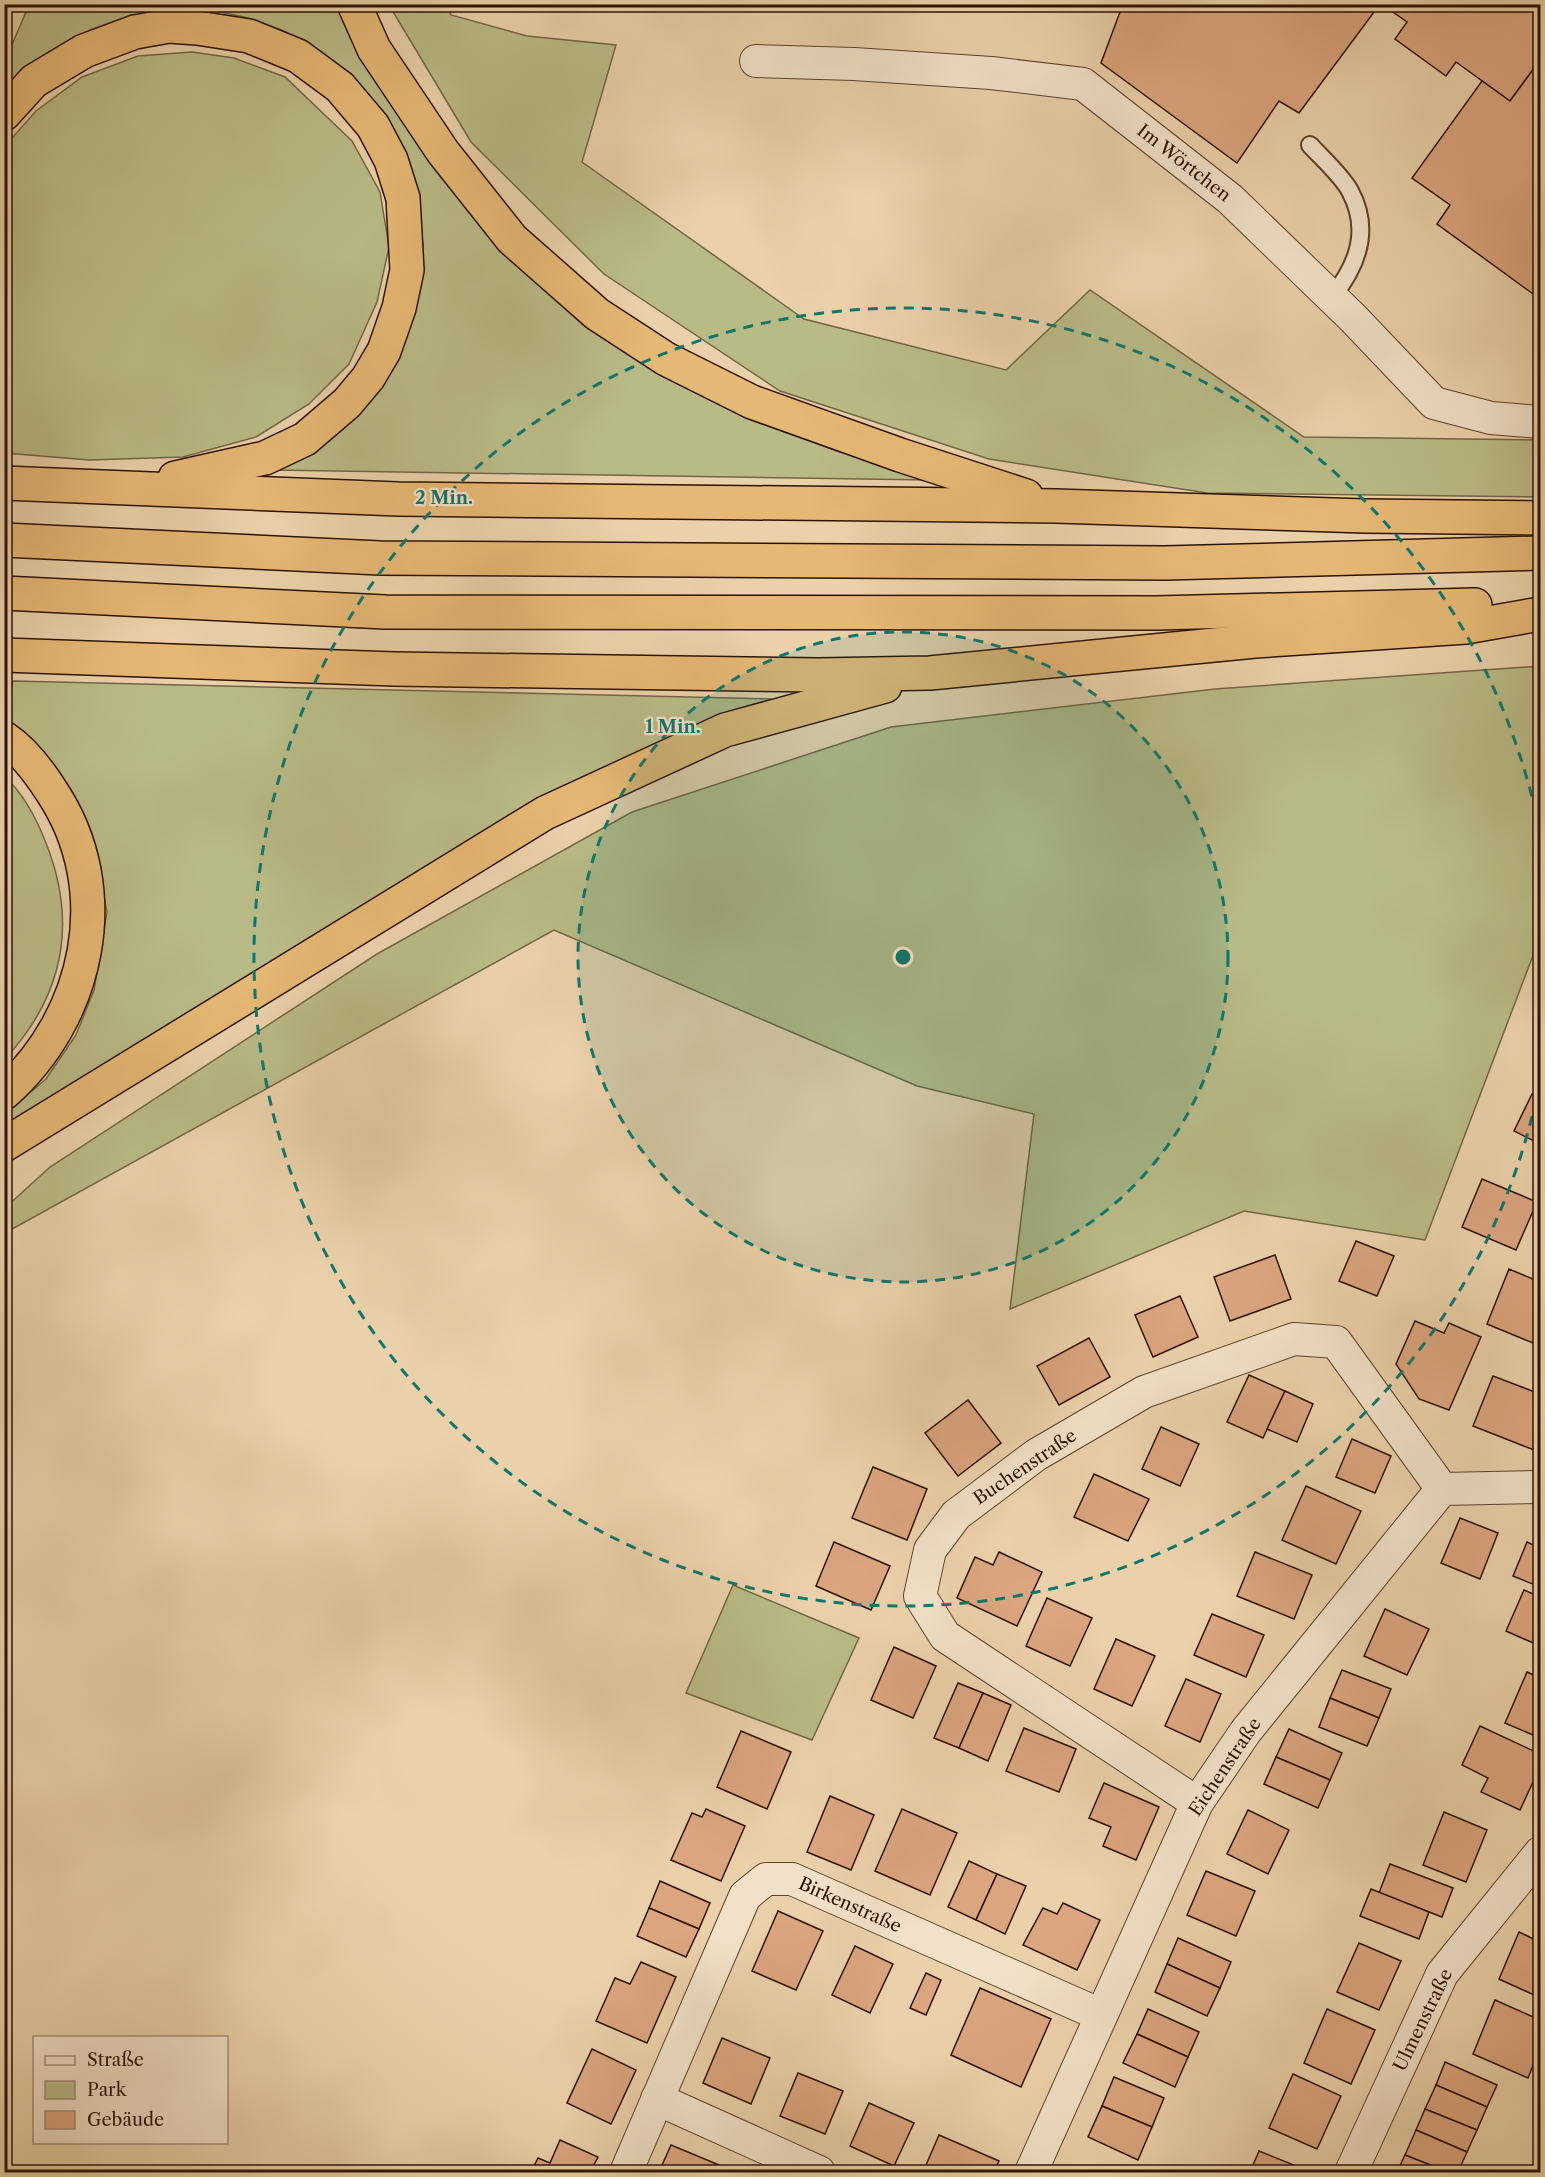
<svg xmlns="http://www.w3.org/2000/svg" width="1545" height="2177" font-family="'Libre Caslon Text',serif">
<style>
.green{fill:#b9bb87;stroke:#746644;stroke-width:1.5}
.building{fill:#dba57f;stroke:#2e1201;stroke-width:1.5}
.lines{fill:none;stroke-linecap:round;stroke-linejoin:round}
.service-casing{stroke:#5d422b;stroke-width:20}
.minor-casing{stroke:#5d422b;stroke-width:34}
.motorway-casing{stroke:#2e1201;stroke-width:36}
.service{stroke:#f2e1c8;stroke-width:16}
.minor{stroke:#f2e1c8;stroke-width:32}
.motorway{stroke:#e6b875;stroke-width:33}
.ring{fill:none;stroke:#0f766e;stroke-width:3;stroke-dasharray:10 8}
.labels{text-anchor:middle;stroke-width:4.5;stroke-linejoin:round;paint-order:stroke}
.street-label{font-size:18px;fill:#2e1201;stroke:#f2e1c8}
.centre{fill:#0f766e;stroke:#f2e1c8;stroke-width:3}
.ring-label{font-size:18px;text-anchor:middle;font-weight:bold;fill:#0f766e;stroke:#f2e1c8;stroke-width:4.5;stroke-linejoin:round;paint-order:stroke}
</style>
<rect width="100%" height="100%" fill="#ebd1aa"/>
<filter id="stains"><feTurbulence type="fractalNoise" baseFrequency=".00333" numOctaves="4"/><feColorMatrix values="0 0 0 0 .2 0 0 0 0 .09 0 0 0 0 .02 0 0 0 .5 -.17"/></filter>
<radialGradient id="worn" r=".72"><stop offset=".6" stop-color="#630" stop-opacity="0"/><stop offset="1" stop-color="#630" stop-opacity=".3"/></radialGradient>
<g class="green">
<path d="M 29,5 L 337,5 L 393,107 L 437,170 L 758,422 L 837,451 L 918,473 L 927,480 L 272,470 L 317,447 L 417,288 L 423,247 L 420,203 L 410,163 L 389,121 L 359,84 L 322,54 L 284,31 L 248,18 L 211,10 L 131,15 L 90,30 L 49,52 L 5,86 L 5,61 Z"/>
<path d="M 389,5 L 447,5 L 451,15 L 527,36 L 616,45 L 582,162 L 804,319 L 1006,370 L 1090,290 L 1304,437 L 1540,440 L 1540,497 L 1207,493 L 989,459 L 780,391 L 604,274 L 471,142 Z"/>
<path d="M 192,52 L 234,58 L 285,77 L 352,141 L 380,192 L 389,247 L 377,302 L 349,364 L 309,404 L 256,437 L 183,457 L 89,460 L 5,453 L 5,146 L 36,111 L 82,77 L 138,56 Z"/>
<path d="M 1540,666 L 1540,937 L 1425,1240 L 1244,1211 L 1010,1309 L 1034,1114 L 917,1086 L 554,930 L 5,1233 L 5,1208 L 50,1167 L 377,954 L 632,812 L 891,727 L 1215,689 Z"/>
<path d="M 13,681 L 771,699 L 771,704 L 572,785 L 309,938 L 5,1129 L 5,1114 L 46,1079 L 76,1035 L 94,990 L 107,912 L 92,837 L 62,776 L 33,743 L 5,721 L 5,714 Z"/>
<path d="M 5,777 C 23,793 37,820 46,843 C 78,924 64,995 5,1059 Z"/>
<path d="M 733,1585 L 859,1638 L 812,1740 L 686,1693 Z"/>
</g>
<g class="building">
<path d="M 1123,4 L 1380,4 L 1299,113 L 1279,101 L 1237,163 L 1101,63 Z"/>
<path d="M 1398,4 L 1529,4 L 1540,13 L 1540,60 L 1510,101 L 1456,62 L 1446,76 L 1395,39 L 1407,22 L 1393,12 Z"/>
<path d="M 1540,60 L 1540,299 L 1437,224 L 1450,205 L 1412,178 L 1482,81 L 1510,101 Z"/>
<path d="M 1532,1094 L 1540,1098 L 1540,1144 L 1514,1131 Z"/>
<path d="M 1482,1179 L 1537,1202 L 1516,1250 L 1462,1227 Z"/>
<path d="M 1356,1241 L 1394,1256 L 1377,1296 L 1339,1281 Z"/>
<path d="M 1275,1255 L 1291,1299 L 1230,1321 L 1214,1277 Z"/>
<path d="M 1509,1269 L 1540,1282 L 1540,1324 L 1533,1343 L 1487,1324 Z"/>
<path d="M 1180,1296 L 1198,1337 L 1153,1357 L 1135,1315 Z"/>
<path d="M 1415,1321 L 1444,1333 L 1449,1323 L 1481,1337 L 1449,1410 L 1419,1399 L 1396,1364 Z"/>
<path d="M 1089,1338 L 1110,1377 L 1059,1405 L 1037,1366 Z"/>
<path d="M 1249,1375 L 1285,1391 L 1263,1438 L 1227,1422 Z"/>
<path d="M 1493,1376 L 1540,1394 L 1540,1434 L 1534,1450 L 1473,1426 Z"/>
<path d="M 1285,1391 L 1313,1404 L 1297,1442 L 1267,1429 Z"/>
<path d="M 968,1400 L 1001,1443 L 958,1476 L 925,1433 Z"/>
<path d="M 1161,1427 L 1199,1444 L 1180,1486 L 1142,1469 Z"/>
<path d="M 1352,1439 L 1391,1456 L 1375,1493 L 1336,1477 Z"/>
<path d="M 873,1467 L 927,1489 L 907,1540 L 852,1518 Z"/>
<path d="M 1094,1474 L 1149,1499 L 1128,1541 L 1074,1517 Z"/>
<path d="M 1306,1486 L 1361,1511 L 1336,1564 L 1282,1540 Z"/>
<path d="M 1460,1518 L 1498,1533 L 1480,1579 L 1441,1563 Z"/>
<path d="M 834,1542 L 890,1566 L 871,1610 L 816,1586 Z"/>
<path d="M 1527,1542 L 1540,1548 L 1540,1587 L 1513,1576 Z"/>
<path d="M 999,1552 L 1042,1572 L 1017,1626 L 957,1598 L 975,1557 L 993,1565 Z"/>
<path d="M 1255,1552 L 1312,1575 L 1294,1619 L 1237,1596 Z"/>
<path d="M 1524,1590 L 1540,1597 L 1540,1646 L 1506,1631 Z"/>
<path d="M 1047,1598 L 1092,1618 L 1070,1666 L 1026,1646 Z"/>
<path d="M 1385,1609 L 1429,1629 L 1407,1675 L 1364,1656 Z"/>
<path d="M 1212,1614 L 1264,1635 L 1246,1677 L 1194,1655 Z"/>
<path d="M 1116,1639 L 1155,1656 L 1132,1706 L 1094,1689 Z"/>
<path d="M 894,1647 L 936,1666 L 913,1718 L 871,1700 Z"/>
<path d="M 1342,1670 L 1391,1689 L 1379,1718 L 1330,1698 Z"/>
<path d="M 1527,1672 L 1540,1678 L 1540,1738 L 1505,1723 Z"/>
<path d="M 1186,1679 L 1221,1694 L 1200,1742 L 1165,1726 Z"/>
<path d="M 958,1683 L 983,1693 L 959,1748 L 934,1738 Z"/>
<path d="M 983,1693 L 1011,1705 L 988,1761 L 959,1748 Z"/>
<path d="M 1330,1698 L 1379,1718 L 1367,1746 L 1319,1727 Z"/>
<path d="M 1480,1726 L 1540,1754 L 1540,1767 L 1520,1810 L 1481,1792 L 1488,1778 L 1462,1765 Z"/>
<path d="M 1024,1728 L 1076,1749 L 1059,1792 L 1006,1771 Z"/>
<path d="M 1289,1729 L 1342,1753 L 1330,1780 L 1276,1757 Z"/>
<path d="M 741,1731 L 791,1752 L 767,1809 L 717,1787 Z"/>
<path d="M 1276,1757 L 1330,1780 L 1318,1808 L 1264,1784 Z"/>
<path d="M 1104,1783 L 1159,1807 L 1136,1860 L 1103,1846 L 1111,1827 L 1089,1818 Z"/>
<path d="M 830,1796 L 874,1815 L 851,1870 L 807,1852 Z"/>
<path d="M 706,1809 L 745,1826 L 721,1881 L 671,1860 L 692,1813 L 702,1817 Z"/>
<path d="M 902,1809 L 957,1833 L 930,1895 L 875,1871 Z"/>
<path d="M 1248,1810 L 1289,1830 L 1268,1874 L 1227,1854 Z"/>
<path d="M 1444,1812 L 1487,1830 L 1466,1882 L 1423,1865 Z"/>
<path d="M 969,1861 L 997,1874 L 976,1920 L 948,1907 Z"/>
<path d="M 1390,1864 L 1453,1888 L 1442,1917 L 1379,1893 Z"/>
<path d="M 1206,1871 L 1255,1891 L 1236,1936 L 1187,1915 Z"/>
<path d="M 997,1874 L 1026,1886 L 1005,1934 L 976,1920 Z"/>
<path d="M 660,1881 L 710,1903 L 699,1929 L 649,1908 Z"/>
<path d="M 1371,1889 L 1429,1912 L 1419,1939 L 1360,1916 Z"/>
<path d="M 1063,1903 L 1100,1920 L 1077,1970 L 1023,1945 L 1043,1908 L 1057,1914 Z"/>
<path d="M 649,1908 L 699,1929 L 686,1957 L 637,1936 Z"/>
<path d="M 778,1911 L 823,1931 L 796,1990 L 752,1971 Z"/>
<path d="M 1519,1932 L 1540,1942 L 1540,1980 L 1534,1995 L 1499,1979 Z"/>
<path d="M 1178,1938 L 1231,1962 L 1220,1988 L 1167,1964 Z"/>
<path d="M 1359,1943 L 1401,1961 L 1379,2010 L 1337,1992 Z"/>
<path d="M 855,1946 L 893,1964 L 870,2013 L 832,1995 Z"/>
<path d="M 641,1962 L 676,1977 L 647,2043 L 596,2021 L 615,1978 L 630,1984 Z"/>
<path d="M 1167,1964 L 1220,1988 L 1207,2016 L 1155,1992 Z"/>
<path d="M 926,1973 L 941,1980 L 926,2015 L 910,2008 Z"/>
<path d="M 980,1988 L 1051,2019 L 1021,2087 L 951,2055 Z"/>
<path d="M 1495,2000 L 1540,2020 L 1540,2047 L 1528,2078 L 1473,2054 Z"/>
<path d="M 1148,2009 L 1199,2032 L 1188,2057 L 1137,2034 Z"/>
<path d="M 1327,2009 L 1375,2030 L 1351,2084 L 1304,2063 Z"/>
<path d="M 1137,2034 L 1188,2057 L 1175,2087 L 1123,2063 Z"/>
<path d="M 722,2038 L 770,2058 L 751,2104 L 703,2083 Z"/>
<path d="M 592,2049 L 636,2070 L 611,2124 L 567,2103 Z"/>
<path d="M 1445,2062 L 1497,2085 L 1487,2107 L 1436,2085 Z"/>
<path d="M 798,2073 L 843,2091 L 825,2134 L 780,2116 Z"/>
<path d="M 1293,2074 L 1341,2096 L 1317,2149 L 1269,2128 Z"/>
<path d="M 1114,2077 L 1164,2098 L 1152,2127 L 1102,2106 Z"/>
<path d="M 1436,2085 L 1487,2107 L 1477,2130 L 1425,2109 Z"/>
<path d="M 869,2103 L 914,2123 L 894,2166 L 850,2146 Z"/>
<path d="M 1102,2106 L 1152,2127 L 1138,2160 L 1088,2137 Z"/>
<path d="M 1425,2109 L 1477,2130 L 1467,2152 L 1416,2130 Z"/>
<path d="M 1416,2130 L 1467,2152 L 1458,2172 L 1448,2172 L 1405,2155 Z"/>
<path d="M 939,2135 L 999,2161 L 994,2172 L 923,2172 Z"/>
<path d="M 560,2140 L 598,2157 L 590,2172 L 531,2172 L 538,2158 L 550,2163 Z"/>
<path d="M 671,2145 L 719,2165 L 716,2172 L 659,2172 Z"/>
<path d="M 1259,2151 L 1311,2172 L 1250,2172 Z"/>
<path d="M 1405,2155 L 1448,2172 L 1397,2172 Z"/>
</g>
<g class="lines">
<defs>
<path id="service" d="M 1310,145 C 1322,158 1342,176 1350,191 C 1371,230 1358,265 1332,297"/>
<g id="minor">
<path d="M 756,61 L 854,64 L 991,73 L 1083,84 L 1230,199 L 1353,318 L 1434,403 L 1491,418 L 1540,422"/>
<path d="M 1197,1803 L 945,1636 L 920,1596 L 930,1550 L 956,1515 L 1036,1455 L 1144,1392 L 1294,1339 L 1336,1342 L 1442,1489"/>
<path d="M 657,2099 L 819,2172"/>
<path d="M 626,2172 L 745,1896 L 766,1879 L 792,1879 L 1101,2015"/>
<path d="M 1031,2172 L 1197,1803 L 1246,1731 L 1442,1489 L 1540,1487"/>
<path d="M 1351,2172 L 1442,1974 L 1540,1853"/>
</g>
<g id="motorway">
<path d="M 354,4 L 374,49 L 443,152 L 512,239 L 597,314 L 666,359 L 752,402 L 900,455 L 1026,496"/>
<path d="M 4,114 L 34,81 L 84,51 L 135,32 L 169,26 L 197,28 L 249,36 L 298,56 L 340,87 L 373,126 L 391,160 L 403,198 L 407,270 L 399,308 L 384,351 L 368,378 L 347,403 L 305,439 L 265,458 L 175,478"/>
<path d="M 4,483 L 398,499 L 1056,506 L 1365,516 L 1540,518"/>
<path d="M 4,540 L 380,558 L 1165,563 L 1540,553"/>
<path d="M 4,593 L 385,612 L 1157,613 L 1475,605"/>
<path d="M 4,655 L 394,669 L 819,675 L 930,673 L 1255,641 L 1466,627 L 1540,614"/>
<path d="M 4,738 C 24,751 40,773 52,792 C 117,890 89,1018 4,1093"/>
<path d="M 4,1145 L 545,813 L 725,730 L 885,686"/>
</g>
</defs>
<use href="#service" class="service-casing"/>
<use href="#minor" class="minor-casing"/>
<use href="#motorway" class="motorway-casing"/>
<use href="#service" class="service"/>
<use href="#minor" class="minor"/>
<use href="#motorway" class="motorway"/>
</g>
<circle cx="903" cy="957" r="325" fill="#0f766e" fill-opacity=".12"/>
<g class="ring">
<circle cx="903" cy="957" r="325"/>
<path d="M1540 1081A649 649 0 1 1 1540 833"/>
</g>
<g class="labels">
<g class="street-label">
<text transform="translate(1184 163) rotate(38)" y="6">Im Wörtchen</text>
<text transform="translate(1025 1467) rotate(-34)" y="6">Buchenstraße</text>
<text transform="translate(1225 1767) rotate(-56)" y="6">Eichenstraße</text>
<text transform="translate(850 1905) rotate(24)" y="6">Birkenstraße</text>
<text transform="translate(1423 2020) rotate(-64)" y="6">Ulmenstraße</text>
</g>
</g>
<circle cx="903" cy="957" r="9" class="centre"/>
<g class="ring-label">
<text x="444" y="504">2 Min.</text>
<text x="673" y="733">1 Min.</text>
</g>
<rect width="1545" height="2177" fill="none" stroke="#ebd1aa" stroke-width="24"/>
<rect x="6" y="6" width="1533" height="2165" fill="none" stroke="#2e1201" stroke-width="3"/>
<rect x="12" y="12" width="1521" height="2153" fill="none" stroke="#2e1201" stroke-width="1.5"/>
<rect x="33" y="2036" width="195" height="108" fill="#f2e1c8" stroke="#a48e78" stroke-width="1.5"/>
<rect x="45" y="2056" width="30" height="9" fill="#f2e1c8" stroke="#a48e78" stroke-width="1.5"/>
<text x="87" y="2066" font-size="18" fill="#2e1201">Straße</text>
<rect x="45" y="2081" width="30" height="18" fill="#b9bb87" stroke="#a48e78" stroke-width="1.5"/>
<text x="87" y="2096" font-size="18" fill="#2e1201">Park</text>
<rect x="45" y="2111" width="30" height="18" fill="#dba57f" stroke="#a48e78" stroke-width="1.5"/>
<text x="87" y="2126" font-size="18" fill="#2e1201">Gebäude</text>
<rect width="100%" height="100%" filter="url(#stains)"/>
<rect width="100%" height="100%" fill="url(#worn)"/>
</svg>
